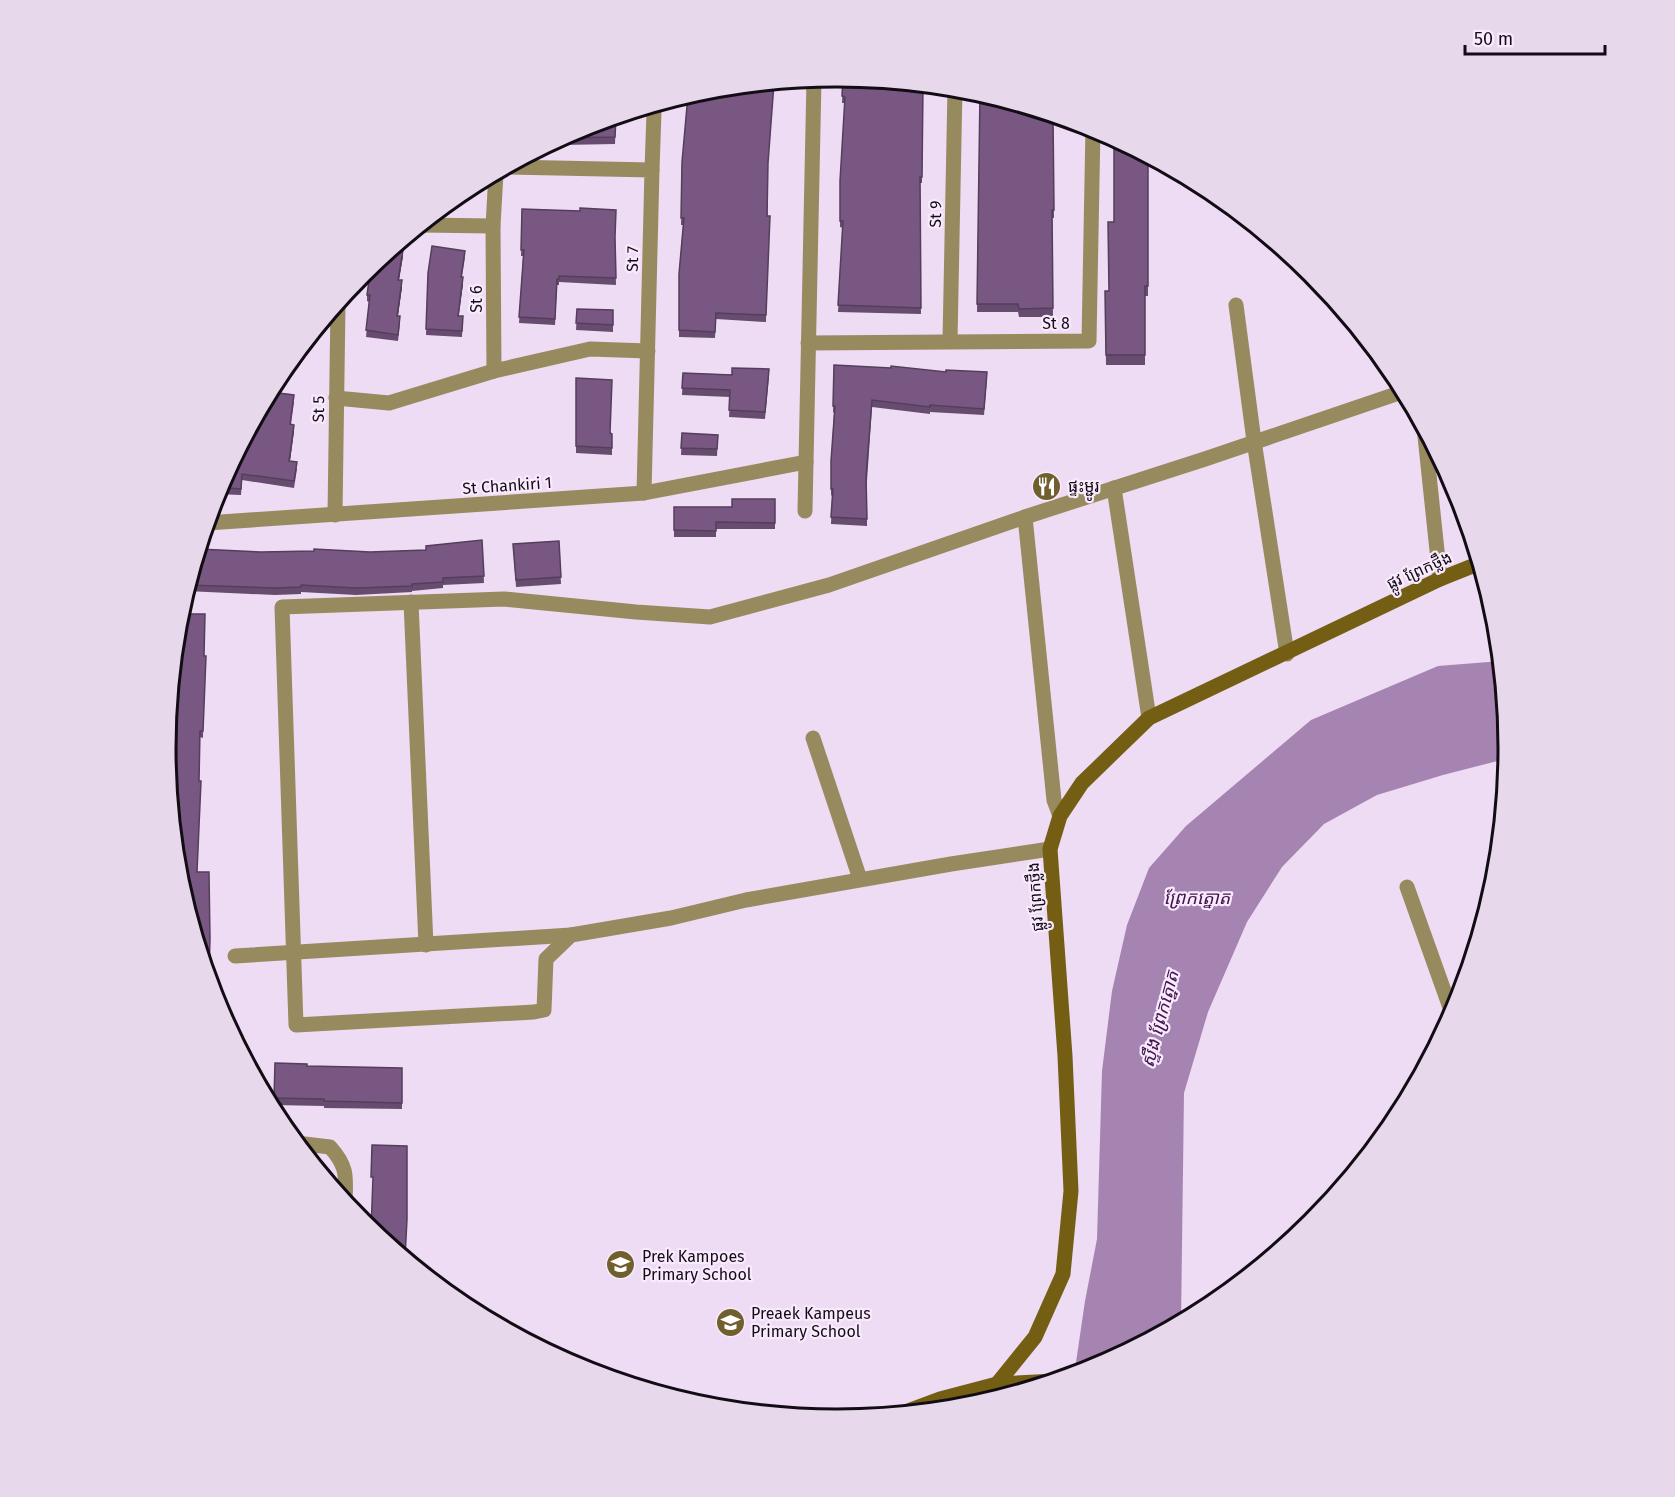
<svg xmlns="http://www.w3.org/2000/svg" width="1675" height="1497" font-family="'Fira Sans','Noto Sans Khmer',sans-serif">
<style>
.water{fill:#a684b1}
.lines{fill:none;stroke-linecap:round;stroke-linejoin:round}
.street{stroke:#988a5f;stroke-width:15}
.secondary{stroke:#745e14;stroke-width:15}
.wall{fill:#674c70}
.shaded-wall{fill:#543e5b}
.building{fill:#785882;stroke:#543e5b;stroke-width:1.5}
.labels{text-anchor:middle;stroke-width:4.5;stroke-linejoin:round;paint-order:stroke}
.street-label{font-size:16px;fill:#120c14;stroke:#f9eafe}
.poi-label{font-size:16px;fill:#120c14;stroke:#f9eafe;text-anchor:start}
.water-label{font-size:18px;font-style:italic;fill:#40144c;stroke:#f9eafe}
.rim{fill:none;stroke:#120c14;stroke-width:3}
</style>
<rect width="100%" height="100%" fill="#eedbf4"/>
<path class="water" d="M 1501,661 L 1509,749 L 1509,758 L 1443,775 L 1377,795 L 1324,824 L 1282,867 L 1247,922 L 1208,1012 L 1184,1093 L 1181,1323 L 1094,1369 L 1074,1376 L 1085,1301 L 1097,1239 L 1102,1071 L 1112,991 L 1127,925 L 1149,868 L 1186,826 L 1311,720 L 1438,666 Z"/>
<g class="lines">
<g class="street">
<path d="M 507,167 L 652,170 L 644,493"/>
<path d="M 652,170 L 654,112"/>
<path d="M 421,225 L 493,226 L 496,173"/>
<path d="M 493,226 L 494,371"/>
<path d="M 1236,305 L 1254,441 L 1287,654"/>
<path d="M 950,341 L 955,88"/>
<path d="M 808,343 L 1089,341 L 1093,127"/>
<path d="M 336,398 L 389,403 L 494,371 L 590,349 L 648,351"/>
<path d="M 1424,427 L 1440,579"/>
<path d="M 1114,488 L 1149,718"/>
<path d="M 805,511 L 814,79"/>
<path d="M 335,515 L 338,304"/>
<path d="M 1025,517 L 1054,800 L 1060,816"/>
<path d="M 207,523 L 644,493 L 806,462"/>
<path d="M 411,602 L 426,945"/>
<path d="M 813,738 L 860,879"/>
<path d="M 1050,849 L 951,864 L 746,900 L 671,918 L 571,935 L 546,959 L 544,1010 L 534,1012 L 296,1025 L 282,607 L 504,599 L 636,612 L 710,617 L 829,585 L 1025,517 L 1205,459 L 1405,391"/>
<path d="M 1407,887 L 1453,1016"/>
<path d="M 235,956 L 571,935"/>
<path d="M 296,1143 L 330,1147 C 348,1167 346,1177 345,1202"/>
</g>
<g class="secondary">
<path d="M 997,1384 L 1035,1337 L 1063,1274 L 1071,1191 L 1065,1056 L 1050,849 L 1060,816 L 1082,783 L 1149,718 L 1440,579 L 1480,563"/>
<path d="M 897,1415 L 940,1399 L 997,1384 L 1055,1381"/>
</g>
</g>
<g class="wall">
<path d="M 843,77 L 925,85 L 925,88 L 923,88 L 922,183 L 920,183 L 921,314 L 838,312 L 843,228 L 840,227 L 840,181 L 845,103 L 842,103 Z"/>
<path d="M 980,93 L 1057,116 L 1057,121 L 1053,121 L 1054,218 L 1052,218 L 1053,317 L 1019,317 L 1018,312 L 977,312 Z"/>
<path d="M 737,94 L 768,169 L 766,322 L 716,319 L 715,338 L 679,337 L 679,274 L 683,225 L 681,225 L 682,162 Z"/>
<path d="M 616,117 L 615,144 L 562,145 L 562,143 L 553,142 L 581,128 Z"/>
<path d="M 1148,156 L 1148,296 L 1145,296 L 1145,365 L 1106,365 L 1105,291 L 1109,291 L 1114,222 Z"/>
<path d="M 522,209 L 615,241 L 616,285 L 559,282 L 559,285 L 557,285 L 555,325 L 519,323 L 523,256 L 521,256 Z"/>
<path d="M 393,248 L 403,256 L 399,280 L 402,287 L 398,316 L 400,323 L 398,341 L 366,337 L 369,302 L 367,301 L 367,295 L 370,271 L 368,271 L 368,269 Z"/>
<path d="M 465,257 L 462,277 L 463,284 L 458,316 L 463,316 L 462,337 L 426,335 L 428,273 Z"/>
<path d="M 577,309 L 613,310 L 613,332 L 576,330 Z"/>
<path d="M 834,365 L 987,379 L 984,415 L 930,412 L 930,414 L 872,407 L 867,481 L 867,526 L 831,524 L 832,496 L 831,495 L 831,461 L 834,413 L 833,412 Z"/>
<path d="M 683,373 L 769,376 L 765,419 L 729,417 L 730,397 L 682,395 Z"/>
<path d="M 576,378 L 611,433 L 612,434 L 612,455 L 576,453 Z"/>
<path d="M 270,392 L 294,402 L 291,424 L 294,431 L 290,461 L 297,469 L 294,488 L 242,480 L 241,495 L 216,494 Z"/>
<path d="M 682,433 L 718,435 L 717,456 L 681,455 Z"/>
<path d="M 775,499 L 775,529 L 716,529 L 716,537 L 674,537 L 674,507 L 732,507 Z"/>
<path d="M 482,540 L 484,583 L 443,585 L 443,588 L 412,591 L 412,592 L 356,595 L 301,592 L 301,594 L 275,595 L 186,591 L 199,549 L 261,552 L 370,552 L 426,550 Z"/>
<path d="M 559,541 L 561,584 L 516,587 L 513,544 Z"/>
<path d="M 204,656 L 203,738 L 200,737 L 197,872 L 209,872 L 209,980 L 178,879 L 168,738 Z"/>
<path d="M 275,1063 L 307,1066 L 402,1068 L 402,1109 L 324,1108 L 324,1106 L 274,1105 Z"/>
</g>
<g class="shaded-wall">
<path d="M 403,250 L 403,256 L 398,286 L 398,280 Z"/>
<path d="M 463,277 L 463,284 L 458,322 L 458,316 Z"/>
<path d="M 402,280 L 402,287 L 397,322 L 397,316 Z"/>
<path d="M 294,425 L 294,431 L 289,468 L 289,461 Z"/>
</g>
<g class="building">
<path d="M 843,77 L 923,85 L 922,177 L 920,177 L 921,308 L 838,305 L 843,221 L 840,221 L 840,181 L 845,97 L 842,96 Z"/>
<path d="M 774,83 L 768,163 L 767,216 L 770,216 L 766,315 L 716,313 L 715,332 L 679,330 L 679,274 L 684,218 L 681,218 L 682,162 L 688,95 L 697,92 L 737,94 L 738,86 Z"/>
<path d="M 980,93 L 1053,115 L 1054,210 L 1052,210 L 1053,308 L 1019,309 L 1018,304 L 977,304 Z"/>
<path d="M 616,117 L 615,137 L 562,138 L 581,128 Z"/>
<path d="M 1114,138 L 1148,156 L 1148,286 L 1145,286 L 1145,355 L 1106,355 L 1105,291 L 1109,291 L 1108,222 L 1114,222 Z"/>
<path d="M 580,208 L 616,210 L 615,237 L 616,278 L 559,276 L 559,279 L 557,279 L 555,319 L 519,317 L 524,250 L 521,250 L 522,209 L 580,211 Z"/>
<path d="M 432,246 L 465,251 L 461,277 L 463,277 L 458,316 L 463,316 L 462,331 L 426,329 L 428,273 Z"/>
<path d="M 393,248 L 403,250 L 398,280 L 402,280 L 397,316 L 400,316 L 398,335 L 366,330 L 370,295 L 367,295 L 371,266 Z"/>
<path d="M 577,309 L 613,310 L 613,325 L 576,323 Z"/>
<path d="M 834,365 L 891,368 L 891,366 L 946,372 L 946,370 L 987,372 L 984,409 L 930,405 L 930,407 L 872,400 L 866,476 L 867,519 L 831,517 L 833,489 L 831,489 L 831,461 L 835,406 L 833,406 Z"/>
<path d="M 732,368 L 769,369 L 765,412 L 729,410 L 730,390 L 682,388 L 683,373 L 732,375 Z"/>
<path d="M 576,378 L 612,380 L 610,433 L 612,434 L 612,448 L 576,446 Z"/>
<path d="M 270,392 L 294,395 L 290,424 L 294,425 L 289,461 L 297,462 L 294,481 L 242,474 L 241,489 L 219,487 Z"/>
<path d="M 682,433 L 718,435 L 717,449 L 681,448 Z"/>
<path d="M 732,499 L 775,499 L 775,523 L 716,522 L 716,531 L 674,530 L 674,507 L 732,507 Z"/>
<path d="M 482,540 L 484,576 L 443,578 L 443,582 L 412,584 L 412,586 L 356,588 L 301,585 L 301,587 L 275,588 L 188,585 L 199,549 L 261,552 L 314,551 L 314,549 L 370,552 L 426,550 L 426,546 Z"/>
<path d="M 559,541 L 561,577 L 516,580 L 513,544 Z"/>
<path d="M 180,614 L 205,614 L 204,656 L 206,656 L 203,731 L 200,731 L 199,781 L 201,781 L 197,872 L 209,872 L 210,939 L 209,974 L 207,974 L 178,879 L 166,748 L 166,738 L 168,738 L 168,719 Z"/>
<path d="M 275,1063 L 307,1064 L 307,1066 L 402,1068 L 402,1103 L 324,1101 L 324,1099 L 274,1098 Z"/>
<path d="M 372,1145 L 407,1146 L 407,1219 L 405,1258 L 371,1231 L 373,1177 L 371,1177 Z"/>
</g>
<defs>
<symbol id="restaurant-disc" viewBox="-11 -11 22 22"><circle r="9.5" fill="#70602e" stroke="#f9eafe"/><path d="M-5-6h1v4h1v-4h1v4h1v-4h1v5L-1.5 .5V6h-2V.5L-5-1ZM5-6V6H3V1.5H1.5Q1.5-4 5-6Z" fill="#fff"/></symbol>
<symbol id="school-disc" viewBox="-11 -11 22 22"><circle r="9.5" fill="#70602e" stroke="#f9eafe"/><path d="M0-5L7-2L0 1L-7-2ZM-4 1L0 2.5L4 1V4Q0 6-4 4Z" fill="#fff"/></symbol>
</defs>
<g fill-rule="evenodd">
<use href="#restaurant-disc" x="1030" y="470" width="33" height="33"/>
<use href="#school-disc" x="604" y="1248" width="33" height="33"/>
<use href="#school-disc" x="714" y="1306" width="33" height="33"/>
</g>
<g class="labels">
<g class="street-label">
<text transform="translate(935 214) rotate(-89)" y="6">St 9</text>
<text transform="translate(632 259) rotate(-89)" y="6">St 7</text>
<text transform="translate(476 299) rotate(-90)" y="6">St 6</text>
<text x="1056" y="329">St 8</text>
<text transform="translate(318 409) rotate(-89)" y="6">St 5</text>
<text transform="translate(507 485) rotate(-4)" y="6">St Chankiri 1</text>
<text transform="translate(1419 570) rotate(-24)" y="6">ផ្លូវ ព្រែកថ្លឹង</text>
<text transform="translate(1035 897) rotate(-94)" y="6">ផ្លូវ ព្រែកថ្លឹង</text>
</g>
<g class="poi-label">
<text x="1068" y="492">ផ្ទះម្ជូរ</text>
<text x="642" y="1262">Prek Kampoes<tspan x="642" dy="18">Primary School</tspan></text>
<text x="751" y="1319">Preaek Kampeus<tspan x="751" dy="18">Primary School</tspan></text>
</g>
<g class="water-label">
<text x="1197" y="904">ព្រែកត្នោត</text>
<text transform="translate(1160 1019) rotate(-75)" y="6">ស្ទឹង ព្រែកត្នោត</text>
</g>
</g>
<path d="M0 0H1675V1497H0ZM176 748a661 661 0 1 1 1322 0a661 661 0 1 1-1322 0Z" fill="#e7d8eb" fill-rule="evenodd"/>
<path class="rim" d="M176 748a661 661 0 1 1 1322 0a661 661 0 1 1-1322 0Z"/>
<path d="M1465 45v9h140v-9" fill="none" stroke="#120c14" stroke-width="3"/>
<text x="1474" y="45" font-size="18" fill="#120c14" stroke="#f9eafe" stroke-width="4.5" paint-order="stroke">50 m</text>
</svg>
